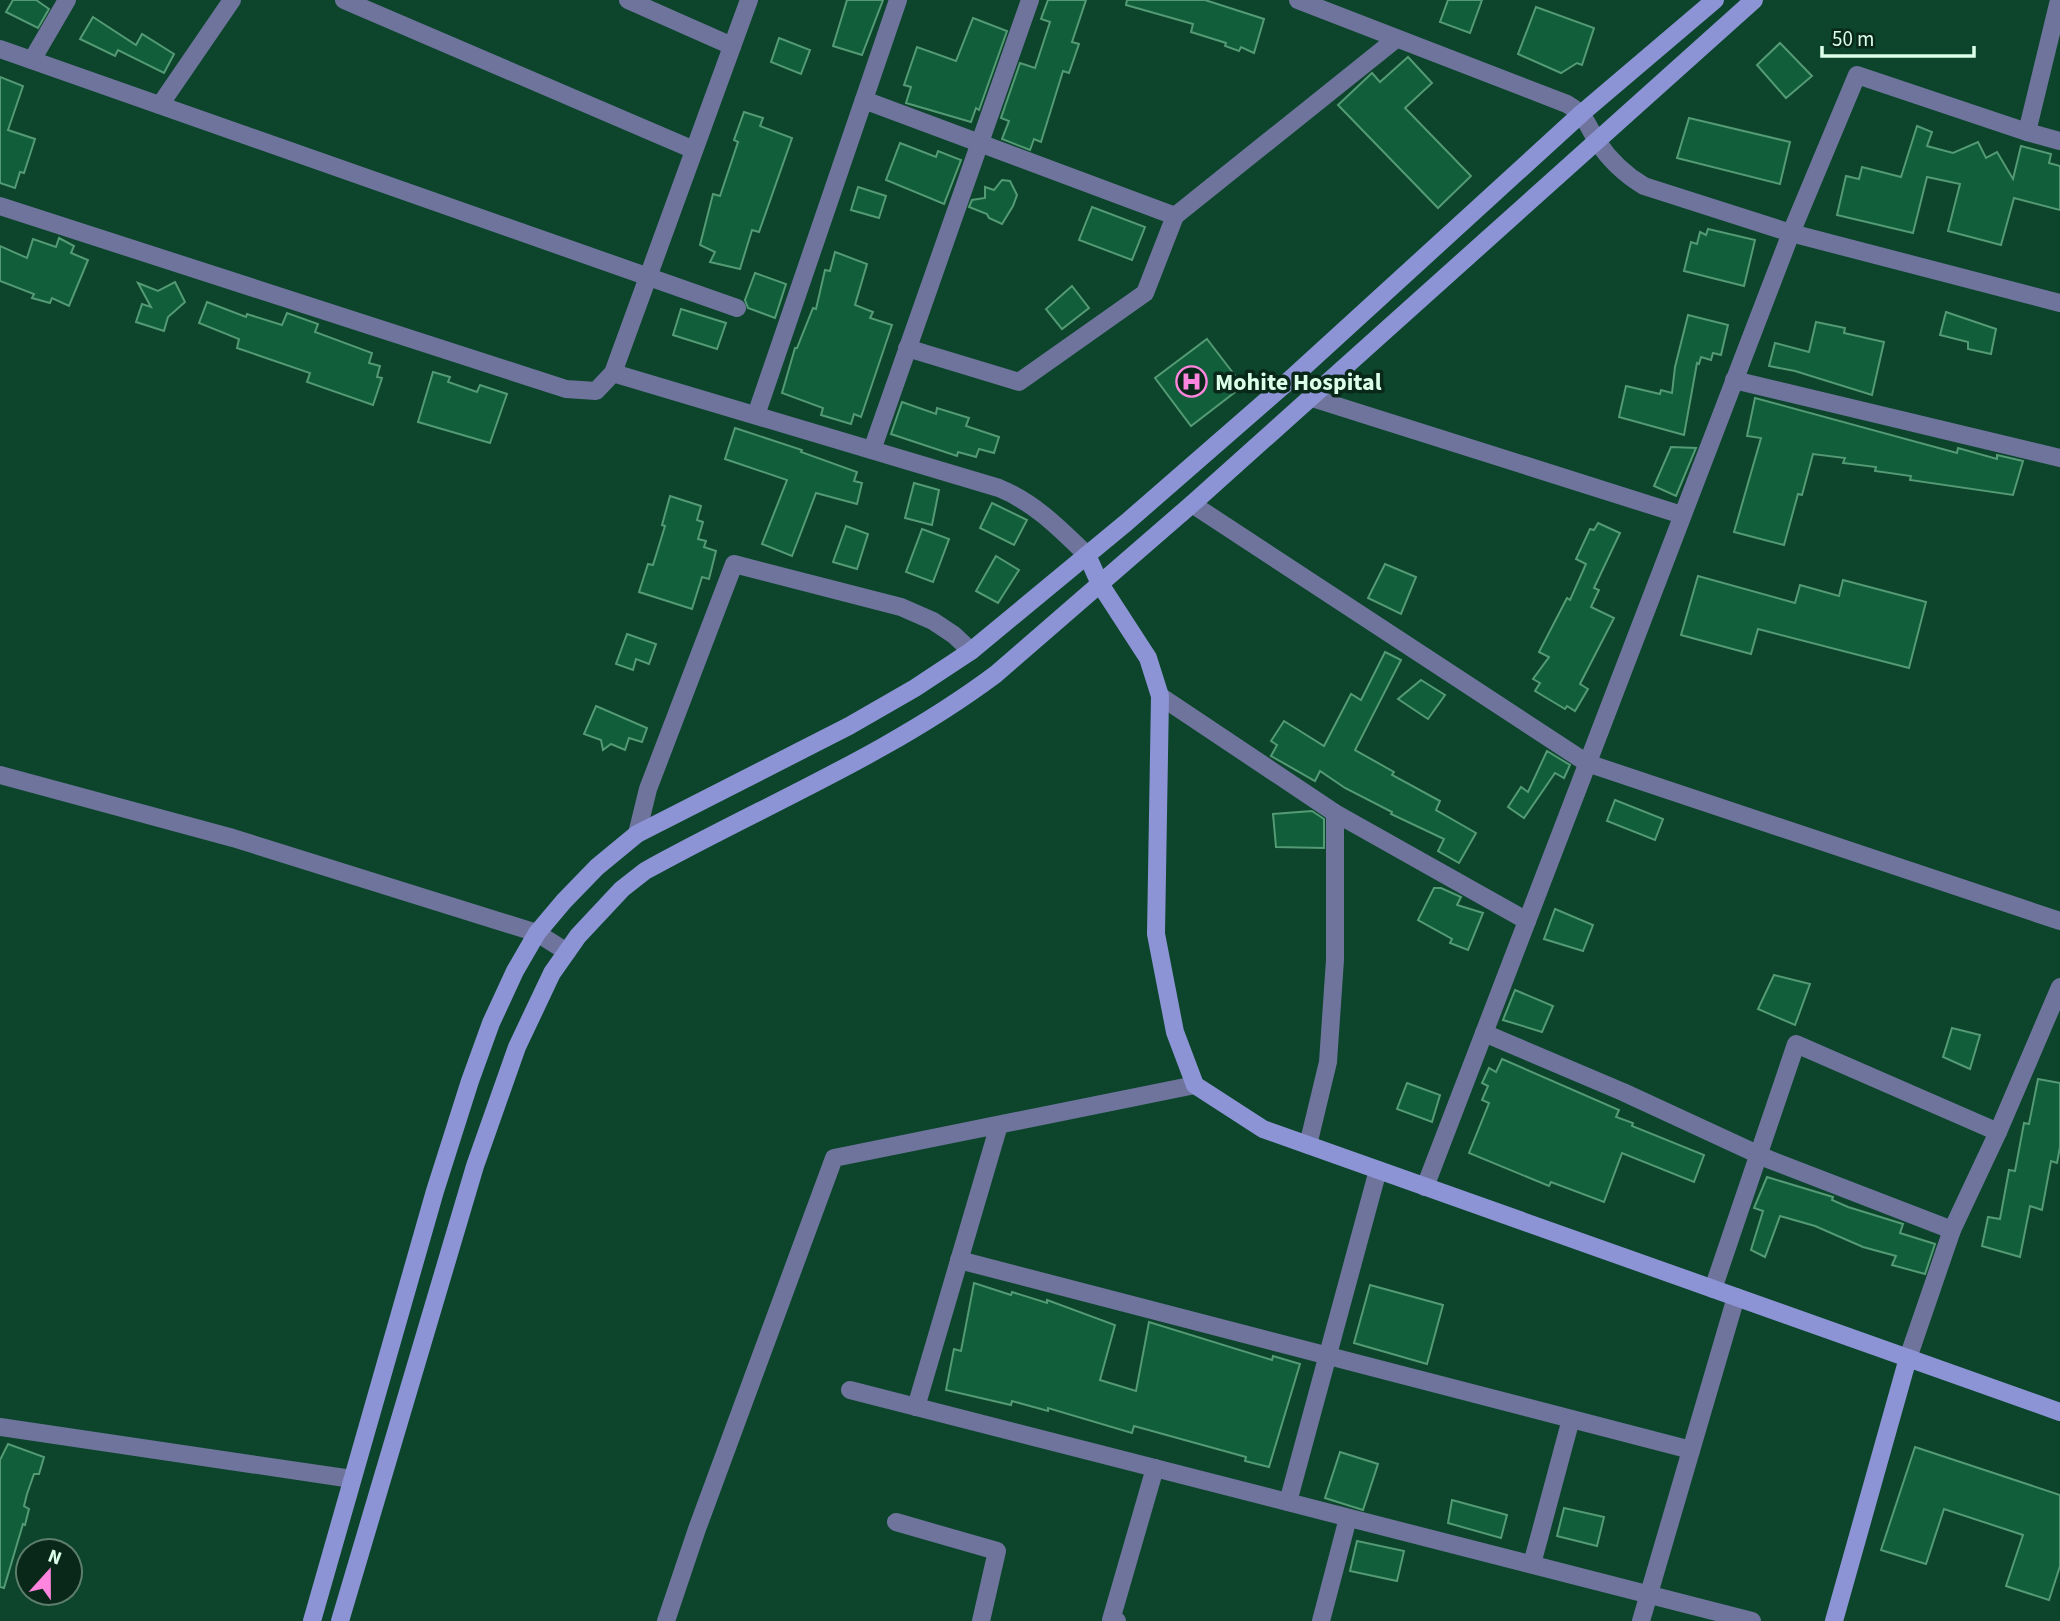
<svg xmlns="http://www.w3.org/2000/svg" width="2060" height="1621" font-family="'Source Sans 3',sans-serif">
<style>
.building{fill:#115e3b;stroke:#549a74;stroke-width:2}
.lines{fill:none;stroke-linecap:round;stroke-linejoin:round}
.street{stroke:#6f749d;stroke-width:18}
.secondary{stroke:#8c94d5;stroke-width:18}
.labels{text-anchor:middle;stroke-width:7;stroke-linejoin:round;paint-order:stroke}
.poi-label{font-size:24px;font-weight:bold;fill:#dcffe9;stroke:#0a2819;text-anchor:start}
</style>
<rect width="100%" height="100%" fill="#0c452b"/>
<g class="building">
<path d="M 13,0 L 36,0 L 49,9 L 38,28 L 6,12 Z"/>
<path d="M 847,0 L 883,0 L 862,55 L 833,46 Z"/>
<path d="M 1048,0 L 1086,0 L 1072,42 L 1079,44 L 1069,73 L 1063,71 L 1041,142 L 1034,139 L 1030,150 L 1002,139 L 1009,121 L 1001,118 L 1020,63 L 1035,68 L 1050,22 L 1041,19 Z"/>
<path d="M 1127,0 L 1205,0 L 1264,19 L 1254,53 L 1241,47 L 1239,51 L 1225,46 L 1226,43 L 1191,32 L 1193,24 L 1126,5 Z"/>
<path d="M 1448,0 L 1482,0 L 1470,33 L 1440,22 Z"/>
<path d="M 1536,7 L 1594,28 L 1582,65 L 1577,63 L 1561,73 L 1518,54 Z"/>
<path d="M 93,17 L 136,45 L 142,34 L 174,54 L 164,73 L 118,50 L 115,56 L 80,39 Z"/>
<path d="M 973,18 L 1007,31 L 979,110 L 976,108 L 971,122 L 906,103 L 911,87 L 904,85 L 917,47 L 956,61 Z"/>
<path d="M 779,38 L 810,50 L 801,74 L 771,62 Z"/>
<path d="M 1780,43 L 1812,76 L 1786,98 L 1757,65 Z"/>
<path d="M 1408,57 L 1432,83 L 1405,108 L 1471,176 L 1438,208 L 1338,105 L 1372,73 L 1380,82 Z"/>
<path d="M 0,77 L 23,86 L 8,130 L 35,139 L 24,173 L 20,172 L 15,188 L 0,183 Z"/>
<path d="M 744,112 L 763,118 L 760,126 L 792,138 L 759,232 L 752,230 L 740,269 L 710,262 L 715,252 L 700,245 L 713,194 L 720,196 L 738,142 L 734,140 Z"/>
<path d="M 1689,118 L 1790,142 L 1780,184 L 1677,158 Z"/>
<path d="M 1917,126 L 1932,132 L 1927,146 L 1953,153 L 1978,142 L 1986,158 L 1997,152 L 2013,179 L 2021,146 L 2051,154 L 2049,163 L 2060,166 L 2060,210 L 2014,198 L 2001,245 L 1948,231 L 1960,184 L 1927,177 L 1913,233 L 1837,215 L 1846,176 L 1859,179 L 1862,167 L 1901,177 Z"/>
<path d="M 900,143 L 936,157 L 938,151 L 961,160 L 944,204 L 886,180 Z"/>
<path d="M 1002,180 L 1010,181 L 1017,195 L 1013,206 L 1002,224 L 989,218 L 987,214 L 969,207 L 972,200 L 985,198 L 985,187 L 994,190 Z"/>
<path d="M 858,187 L 886,196 L 879,218 L 851,210 Z"/>
<path d="M 1092,207 L 1145,227 L 1132,260 L 1079,240 Z"/>
<path d="M 1708,229 L 1755,240 L 1744,286 L 1684,271 L 1691,242 L 1697,244 L 1700,232 L 1706,235 Z"/>
<path d="M 59,238 L 74,246 L 71,253 L 88,260 L 69,306 L 52,298 L 50,303 L 32,298 L 34,294 L 0,281 L 0,246 L 27,258 L 33,239 L 56,247 Z"/>
<path d="M 835,252 L 867,264 L 855,305 L 873,312 L 870,318 L 892,325 L 861,417 L 854,414 L 851,424 L 821,415 L 823,408 L 782,393 L 795,348 L 797,348 L 813,308 L 816,309 L 825,270 L 830,271 Z"/>
<path d="M 755,273 L 786,284 L 775,318 L 748,308 L 745,300 Z"/>
<path d="M 175,282 L 185,302 L 168,317 L 164,331 L 136,322 L 142,304 L 151,307 L 138,283 L 158,291 Z"/>
<path d="M 1072,286 L 1089,308 L 1062,329 L 1046,309 Z"/>
<path d="M 207,302 L 246,317 L 247,314 L 282,325 L 287,313 L 318,324 L 315,332 L 372,353 L 369,363 L 380,366 L 377,377 L 382,378 L 373,405 L 307,382 L 310,373 L 237,348 L 239,339 L 199,323 Z"/>
<path d="M 681,309 L 726,323 L 717,349 L 673,335 Z"/>
<path d="M 1946,312 L 1996,329 L 1991,354 L 1968,349 L 1968,342 L 1940,335 Z"/>
<path d="M 1688,315 L 1728,325 L 1721,355 L 1713,353 L 1711,360 L 1701,357 L 1699,364 L 1697,363 L 1684,435 L 1619,417 L 1626,386 L 1660,394 L 1661,390 L 1672,393 L 1675,367 Z"/>
<path d="M 1816,322 L 1845,328 L 1844,333 L 1884,342 L 1872,395 L 1795,371 L 1769,366 L 1775,343 L 1809,352 Z"/>
<path d="M 1207,339 L 1243,386 L 1191,426 L 1155,378 Z"/>
<path d="M 433,372 L 450,377 L 448,382 L 477,392 L 480,385 L 507,394 L 490,443 L 418,422 Z"/>
<path d="M 1755,398 L 1957,453 L 1958,448 L 1997,459 L 1997,455 L 2023,461 L 2013,495 L 1910,480 L 1911,476 L 1875,471 L 1876,467 L 1843,463 L 1845,458 L 1813,454 L 1802,495 L 1798,494 L 1784,545 L 1734,532 L 1761,438 L 1747,436 Z"/>
<path d="M 902,402 L 936,414 L 937,408 L 969,418 L 966,426 L 999,437 L 994,453 L 979,449 L 976,457 L 958,452 L 957,456 L 891,434 Z"/>
<path d="M 735,428 L 802,450 L 801,452 L 857,472 L 854,481 L 862,483 L 857,504 L 816,493 L 792,556 L 762,544 L 787,480 L 725,459 Z"/>
<path d="M 1671,447 L 1696,448 L 1676,496 L 1654,486 Z"/>
<path d="M 914,483 L 939,490 L 932,525 L 905,518 Z"/>
<path d="M 670,496 L 701,506 L 697,520 L 703,522 L 698,539 L 706,541 L 704,547 L 716,551 L 709,579 L 702,577 L 692,609 L 639,592 L 648,564 L 653,565 L 665,526 L 662,525 Z"/>
<path d="M 992,503 L 1027,520 L 1014,545 L 980,528 Z"/>
<path d="M 1598,523 L 1620,533 L 1594,588 L 1599,590 L 1591,607 L 1614,618 L 1580,684 L 1588,689 L 1575,711 L 1567,706 L 1565,709 L 1535,691 L 1540,683 L 1533,679 L 1549,657 L 1539,652 L 1567,598 L 1570,600 L 1586,564 L 1576,559 L 1590,529 L 1594,530 Z"/>
<path d="M 846,526 L 868,534 L 857,569 L 833,562 Z"/>
<path d="M 922,529 L 949,539 L 933,582 L 906,572 Z"/>
<path d="M 996,556 L 1019,570 L 998,603 L 976,591 Z"/>
<path d="M 1385,564 L 1416,577 L 1401,614 L 1368,598 Z"/>
<path d="M 1698,576 L 1795,603 L 1800,585 L 1839,596 L 1843,580 L 1926,602 L 1909,668 L 1758,629 L 1751,654 L 1681,635 Z"/>
<path d="M 627,634 L 656,644 L 649,664 L 636,659 L 633,670 L 616,664 Z"/>
<path d="M 1385,652 L 1401,660 L 1355,750 L 1394,772 L 1392,775 L 1440,801 L 1436,810 L 1476,833 L 1459,863 L 1438,851 L 1444,839 L 1391,814 L 1392,812 L 1345,788 L 1320,771 L 1315,781 L 1271,756 L 1277,745 L 1271,741 L 1284,721 L 1324,746 L 1351,694 L 1361,700 Z"/>
<path d="M 1421,680 L 1445,695 L 1428,719 L 1398,699 Z"/>
<path d="M 596,706 L 647,728 L 642,742 L 629,738 L 625,750 L 611,744 L 603,750 L 601,740 L 584,734 Z"/>
<path d="M 1547,751 L 1570,765 L 1564,778 L 1555,773 L 1524,818 L 1508,807 L 1521,787 L 1528,792 Z"/>
<path d="M 1615,800 L 1663,819 L 1655,840 L 1607,821 Z"/>
<path d="M 1312,811 L 1324,819 L 1324,848 L 1276,847 L 1273,814 Z"/>
<path d="M 1434,888 L 1441,888 L 1461,897 L 1457,905 L 1483,913 L 1468,950 L 1450,943 L 1452,939 L 1418,920 Z"/>
<path d="M 1555,909 L 1593,925 L 1583,951 L 1544,939 Z"/>
<path d="M 1774,975 L 1810,984 L 1795,1025 L 1758,1009 Z"/>
<path d="M 1515,990 L 1553,1006 L 1542,1032 L 1503,1020 Z"/>
<path d="M 1952,1028 L 1980,1035 L 1970,1069 L 1943,1057 Z"/>
<path d="M 1502,1059 L 1619,1110 L 1616,1117 L 1633,1123 L 1632,1126 L 1704,1155 L 1694,1182 L 1622,1153 L 1604,1202 L 1551,1182 L 1549,1186 L 1469,1153 L 1489,1103 L 1482,1100 L 1488,1086 L 1482,1083 L 1489,1068 L 1496,1072 Z"/>
<path d="M 2038,1079 L 2060,1083 L 2060,1147 L 2057,1163 L 2051,1161 L 2042,1210 L 2030,1206 L 2020,1257 L 1982,1246 L 1988,1217 L 2000,1219 L 2009,1170 L 2015,1171 L 2024,1123 L 2029,1124 Z"/>
<path d="M 1407,1083 L 1440,1095 L 1432,1122 L 1397,1109 Z"/>
<path d="M 1767,1177 L 1833,1197 L 1832,1200 L 1848,1207 L 1903,1224 L 1900,1233 L 1935,1244 L 1925,1274 L 1892,1265 L 1896,1256 L 1863,1247 L 1815,1226 L 1780,1216 L 1765,1257 L 1751,1250 L 1763,1211 L 1754,1208 Z"/>
<path d="M 974,1283 L 1011,1295 L 1012,1292 L 1047,1303 L 1047,1300 L 1115,1325 L 1100,1380 L 1136,1391 L 1149,1322 L 1272,1360 L 1273,1356 L 1300,1364 L 1269,1467 L 1245,1461 L 1246,1457 L 1134,1426 L 1132,1433 L 1048,1408 L 1048,1411 L 1012,1401 L 1011,1405 L 946,1390 L 954,1349 L 961,1351 Z"/>
<path d="M 1370,1285 L 1443,1305 L 1427,1364 L 1354,1343 Z"/>
<path d="M 8,1444 L 44,1457 L 39,1474 L 34,1474 L 27,1494 L 24,1506 L 29,1509 L 25,1525 L 23,1524 L 4,1588 L 0,1587 L 0,1460 Z"/>
<path d="M 1915,1447 L 2060,1495 L 2060,1566 L 2049,1600 L 2006,1586 L 2023,1535 L 1944,1509 L 1926,1564 L 1881,1550 Z"/>
<path d="M 1340,1452 L 1378,1464 L 1363,1510 L 1325,1498 Z"/>
<path d="M 1452,1500 L 1507,1515 L 1501,1538 L 1448,1523 Z"/>
<path d="M 1564,1508 L 1604,1517 L 1597,1546 L 1557,1536 Z"/>
<path d="M 1357,1541 L 1404,1551 L 1397,1581 L 1350,1571 Z"/>
</g>
<g class="lines">
<g class="street">
<path d="M 344,0 L 694,150"/>
<path d="M 628,0 L 732,46"/>
<path d="M 1298,0 L 1567,104 C 1587,116 1585,122 1597,141 C 1610,161 1624,174 1644,186 L 1791,233 L 2060,303"/>
<path d="M 0,49 L 737,308"/>
<path d="M 32,60 L 67,0"/>
<path d="M 864,100 L 1175,216 L 1145,293 L 1019,382 L 907,348"/>
<path d="M 160,105 L 232,0"/>
<path d="M 2027,132 L 2060,141"/>
<path d="M 0,206 L 566,389 L 596,391 L 613,373 L 749,0"/>
<path d="M 1175,216 L 1396,39"/>
<path d="M 613,373 L 999,488 C 1035,503 1059,528 1087,555"/>
<path d="M 1734,380 L 2060,458"/>
<path d="M 1312,398 L 1682,515"/>
<path d="M 756,415 L 898,0"/>
<path d="M 872,450 L 1030,0"/>
<path d="M 1192,504 L 1587,763 L 2060,921"/>
<path d="M 1160,696 L 1335,813 L 1527,921"/>
<path d="M 0,775 L 233,838 L 537,933 L 567,952"/>
<path d="M 637,834 L 648,789 L 734,564 L 901,607 L 933,621 L 954,635 L 971,651"/>
<path d="M 1484,1033 L 1623,1092 L 1768,1159 L 1952,1230"/>
<path d="M 1308,1145 L 1328,1062 L 1335,960 L 1335,813"/>
<path d="M 1425,1187 L 1791,233 L 1857,75 L 2027,132 L 2059,0"/>
<path d="M 959,1260 L 1691,1450"/>
<path d="M 1713,1289 L 1796,1044 L 1998,1132"/>
<path d="M 1908,1358 L 1952,1230 L 1998,1132 L 2060,987"/>
<path d="M 850,1390 L 1752,1621"/>
<path d="M 916,1407 L 999,1125"/>
<path d="M 0,1427 L 352,1479"/>
<path d="M 1288,1502 L 1378,1170"/>
<path d="M 896,1522 L 997,1551 L 981,1621"/>
<path d="M 1532,1564 L 1571,1419"/>
<path d="M 666,1621 L 697,1529 L 834,1158 L 1195,1085"/>
<path d="M 1117,1621 L 1111,1620 L 1155,1468"/>
<path d="M 1321,1621 L 1348,1518"/>
<path d="M 1641,1621 L 1736,1297"/>
</g>
<g class="secondary">
<path d="M 1087,555 L 1100,584 L 1148,658 L 1160,696 L 1156,934 L 1175,1032 L 1195,1085 L 1263,1129 L 2060,1412"/>
<path d="M 312,1621 L 435,1191 L 470,1081 L 491,1023 L 515,971 L 537,933 L 564,901 L 597,867 L 637,834 L 849,726 L 915,688 L 971,651 L 1127,522 L 1283,386 L 1582,113 L 1715,0"/>
<path d="M 340,1621 L 475,1166 L 517,1047 L 552,973 L 578,936 L 622,889 L 645,871 C 762,806 888,755 996,674 L 1192,504 L 1754,0"/>
<path d="M 1834,1621 L 1908,1358"/>
</g>
</g>
<defs>
<symbol id="hospital-ring" viewBox="-11 -11 22 22"><circle r="9.5" fill="#0a2819" stroke="#ff85de" stroke-width="1.5"/><path d="M-5-5h3v3.5h4V-5h3V5h-3V1.5h-4V5h-3Z" fill="#ff85de"/></symbol>
</defs>
<g fill-rule="evenodd">
<use href="#hospital-ring" x="1174" y="364" width="35" height="35"/>
</g>
<g class="labels">
<g class="poi-label">
<text x="1215" y="390">Mohite Hospital</text>
</g>
</g>
<g transform="translate(49 1572) rotate(21)"><circle r="33" fill="#0a2819" stroke="#5e7e6c" stroke-width="2"/>
<path d="M0-5L12 26L0 18L-12 26Z" fill="#ff85de"/>
<text y="-10" font-size="19" font-weight="bold" text-anchor="middle" fill="#dcffe9">N</text>
</g>
<path d="M1822 46v10h152v-10" fill="none" stroke="#dcffe9" stroke-width="3.5"/>
<text x="1832" y="46" font-size="21" fill="#dcffe9" stroke="#0a2819" stroke-width="5" paint-order="stroke">50 m</text>
</svg>
